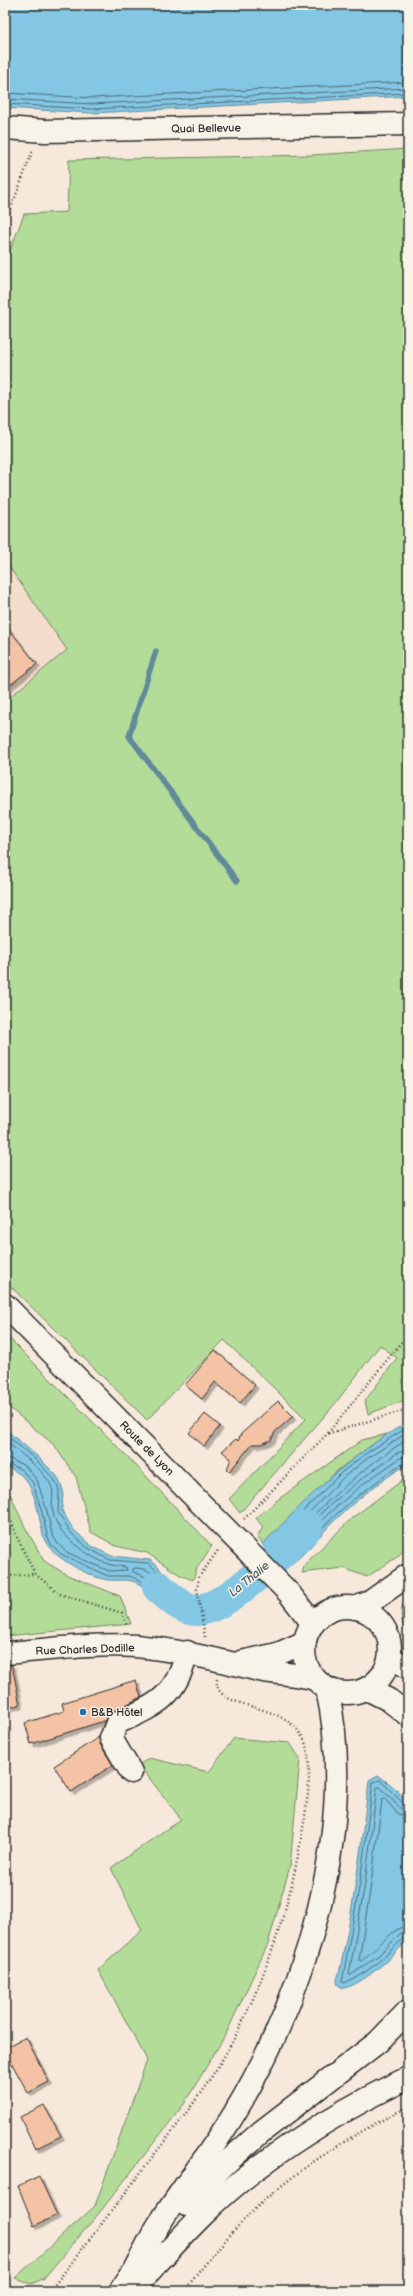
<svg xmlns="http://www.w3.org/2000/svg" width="413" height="2296" font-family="'Balsamiq Sans',sans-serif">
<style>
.built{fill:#f5ddcb}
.green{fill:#b4dc99;stroke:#708462}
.water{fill:#83c7e4;stroke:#60899a}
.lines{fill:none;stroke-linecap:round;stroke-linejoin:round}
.shore{stroke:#4e6975;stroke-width:1}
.stream{stroke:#60899a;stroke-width:5.5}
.river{stroke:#83c7e4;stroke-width:32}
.building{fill:#f4c2a5;stroke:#2b2b2b;filter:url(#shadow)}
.minor-casing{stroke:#2b2b2b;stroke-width:25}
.major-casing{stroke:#2b2b2b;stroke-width:25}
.path{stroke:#2b2b2b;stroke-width:2.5;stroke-dasharray:1 3;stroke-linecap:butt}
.minor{stroke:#f7f3e8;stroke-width:22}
.major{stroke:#f7f3e8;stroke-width:22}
.poi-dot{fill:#1f6fb2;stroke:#f7f3e8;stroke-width:1.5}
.labels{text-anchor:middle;stroke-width:3;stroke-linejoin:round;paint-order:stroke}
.street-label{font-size:11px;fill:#2b2b2b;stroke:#f7f3e8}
.poi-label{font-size:11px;fill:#2b2b2b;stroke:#f7f3e8;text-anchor:start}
.water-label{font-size:12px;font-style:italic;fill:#455a62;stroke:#f7f3e8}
</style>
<defs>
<filter id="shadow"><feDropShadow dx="3.5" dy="3.5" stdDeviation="0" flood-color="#0004"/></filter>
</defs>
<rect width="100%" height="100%" fill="#f6e9db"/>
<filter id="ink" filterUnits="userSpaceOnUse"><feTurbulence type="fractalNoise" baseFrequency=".025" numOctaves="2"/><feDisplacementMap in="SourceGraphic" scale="8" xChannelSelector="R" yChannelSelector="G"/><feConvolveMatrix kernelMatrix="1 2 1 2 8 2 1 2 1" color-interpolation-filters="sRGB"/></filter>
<g filter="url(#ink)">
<path class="built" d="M 5,561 L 67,650 L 5,701 Z"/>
<g class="green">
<path d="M 408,149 L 408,1399 L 368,1414 L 365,1401 L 397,1358 L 380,1345 L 334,1405 L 240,1513 L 229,1499 L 306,1419 L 224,1340 L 147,1420 L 5,1281 L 5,701 L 67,650 L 5,561 L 5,264 L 24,214 L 67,212 L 69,160 L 312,155 Z"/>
<path d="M 5,1334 L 128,1457 L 212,1546 L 197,1568 L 193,1580 L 180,1575 L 147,1553 L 116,1546 L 91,1532 L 76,1477 L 54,1445 L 5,1404 Z"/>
<path d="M 387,1434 L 339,1469 L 263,1544 L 257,1537 L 263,1527 L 256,1518 L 280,1498 L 362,1440 Z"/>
<path d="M 408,1476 L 408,1545 L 397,1557 L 367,1577 L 343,1568 L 302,1573 L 305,1564 L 352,1518 Z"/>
<path d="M 5,1490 L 10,1494 L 24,1525 L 44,1561 L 67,1575 L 120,1596 L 131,1624 L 5,1636 Z"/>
<path d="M 408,1596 L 408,1647 C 406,1629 394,1611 408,1596 Z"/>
<path d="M 234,1738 L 290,1743 L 300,1759 L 290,1866 L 268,1944 L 226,2034 L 184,2104 L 100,2212 L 43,2279 L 31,2284 L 15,2278 L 95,2206 L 147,2060 L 98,1970 L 142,1930 L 111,1868 L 181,1819 L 139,1765 L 149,1758 L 209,1772 Z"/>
</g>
<g class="water">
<path d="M 5,5 L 408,5 L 408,96 L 92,113 L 5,108 Z"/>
<path d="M 408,1422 L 408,1464 C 382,1479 356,1500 334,1521 C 318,1537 305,1555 286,1568 L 263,1544 C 307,1498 352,1453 408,1422 Z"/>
<path d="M 5,1429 L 38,1457 L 57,1476 L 63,1490 L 62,1511 L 73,1529 L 90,1545 L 111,1556 L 150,1560 L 158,1566 L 167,1581 L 191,1601 L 197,1623 C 170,1626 159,1595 139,1584 C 129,1578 120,1581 109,1580 C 93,1579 59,1560 49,1547 C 42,1539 43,1531 40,1521 C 37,1505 33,1486 21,1475 C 16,1471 10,1469 5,1465 Z"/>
<path d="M 244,1568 L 264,1589 L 239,1609 L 210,1621 L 203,1599 L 220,1591 Z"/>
<path d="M 378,1775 L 395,1788 L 408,1803 L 408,1938 C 399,1952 360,1987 343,1988 L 338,1985 L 337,1981 C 353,1915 361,1848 369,1780 Z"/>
</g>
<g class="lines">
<g class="shore">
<path d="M 5,93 L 92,98 L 408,82"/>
<path d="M 5,99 L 92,104 L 408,88"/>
<path d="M 5,104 L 92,109 L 408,93"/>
<path d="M 408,1427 L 365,1454 L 342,1472 L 270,1545 L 287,1562 L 297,1555 L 332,1518 L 354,1499 L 395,1468 L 408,1461"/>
<path d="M 408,1432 L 368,1458 L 345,1476 L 277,1545 L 288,1555 L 328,1514 L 363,1484 L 400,1458 L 408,1456"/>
<path d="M 5,1434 L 35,1459 L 54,1479 L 59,1490 L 58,1512 L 70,1532 L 88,1548 L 110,1560 L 148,1563 L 155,1569 L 164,1584 L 188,1603 L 191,1619 L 177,1614 L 140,1580 L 129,1576 L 108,1576 L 61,1554 L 51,1544 L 47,1535 L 42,1512 L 33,1483 L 22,1470 L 5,1462"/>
<path d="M 408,1439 C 361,1468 324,1504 285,1543 L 285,1545 L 290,1547 L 324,1510 L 360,1480 L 397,1453 L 408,1450"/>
<path d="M 5,1441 C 20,1453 39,1466 50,1483 C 56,1493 50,1502 53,1513 C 58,1536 87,1556 108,1564 C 113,1566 120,1566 126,1567 L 127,1570 L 109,1571 L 68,1553 L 58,1544 L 52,1534 L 47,1511 L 37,1480 L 25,1466 L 5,1457"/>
<path d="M 134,1568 C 146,1568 156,1572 157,1585 L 155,1586 L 144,1576 L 133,1572 Z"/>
<path d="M 243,1575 L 257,1588 L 257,1590 C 246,1600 228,1615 213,1615 L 209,1601 L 223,1594 Z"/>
<path d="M 242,1583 L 249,1588 L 249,1590 L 235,1601 L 216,1608 L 215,1604 L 226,1598 Z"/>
<path d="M 408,1806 L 404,1804 L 380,1780 L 373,1782 L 360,1883 L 342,1982 C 352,1988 396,1947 404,1937 L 408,1936"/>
<path d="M 408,1811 L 400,1808 L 380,1787 L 377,1787 L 365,1883 L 349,1975 L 351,1975 L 379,1955 L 401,1933 L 408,1931"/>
<path d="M 408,1817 L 398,1814 L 385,1799 L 382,1800 L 371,1884 L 359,1960 L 361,1961 C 373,1952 395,1926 408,1925"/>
</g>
<path class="stream" d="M 156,651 L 129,736 L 237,881"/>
<path class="river" d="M 158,1587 C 169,1596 181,1610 197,1610 C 230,1608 283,1550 307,1527"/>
</g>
<g class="building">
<path d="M 5,624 L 37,664 L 5,689 Z"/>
<path d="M 215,1350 L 255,1385 L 240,1403 L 215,1382 L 202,1399 L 185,1385 Z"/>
<path d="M 278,1401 L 293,1416 L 275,1432 L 271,1440 L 262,1444 L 252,1444 L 230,1471 L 227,1469 L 231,1459 L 222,1451 L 236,1439 L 238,1441 L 241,1434 Z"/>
<path d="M 205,1414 L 220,1426 L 204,1446 L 189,1433 Z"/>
<path d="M 5,1665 L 12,1665 L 20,1705 L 5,1708 Z"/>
<path d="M 136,1680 L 141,1697 L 112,1712 L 104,1721 L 31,1744 L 25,1723 L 64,1711 L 62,1703 Z"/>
<path d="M 99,1737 L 100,1744 L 113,1765 L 71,1792 L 54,1766 Z"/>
<path d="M 26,2037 L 49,2082 L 28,2093 L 5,2051 L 5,2048 Z"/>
<path d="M 44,2105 L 61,2136 L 35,2149 L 20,2117 Z"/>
<path d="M 39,2176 L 57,2215 L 34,2226 L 18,2186 Z"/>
</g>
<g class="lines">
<defs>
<g id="minor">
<path d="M 5,128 L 45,131 L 408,124"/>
<path d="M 131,1772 L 111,1738 L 117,1723 C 156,1705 176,1698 187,1652"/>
</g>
<g id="major">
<path d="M 5,1305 L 289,1593 L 313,1624"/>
<circle cx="347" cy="1650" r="43"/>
<path d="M 355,1608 L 370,1602 L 408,1575"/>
<path d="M 5,1653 C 48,1650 92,1643 136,1646 C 177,1650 215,1659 255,1669 C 274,1674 294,1673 315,1679"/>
<path d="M 390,1658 L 408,1667"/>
<path d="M 241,1662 L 278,1654 L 305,1642"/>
<path d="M 367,1689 L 389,1700 L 408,1715"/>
<path d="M 186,2205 L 225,2164 L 261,2132 L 378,2042 L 408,2011"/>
<path d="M 135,2268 C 143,2254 150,2238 159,2224 C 183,2187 211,2152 234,2114 C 305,1996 358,1827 327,1689"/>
<path d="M 138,2284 C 175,2244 211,2202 255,2170 C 302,2134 355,2103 408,2078"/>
<path d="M 120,2291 L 144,2256"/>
</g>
</defs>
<use href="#minor" class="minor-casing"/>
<use href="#major" class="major-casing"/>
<g class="path">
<path d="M 5,224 L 33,150"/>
<path d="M 328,1433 L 408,1334"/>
<path d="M 5,1503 L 16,1535 L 35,1574 L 5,1576"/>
<path d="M 244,1519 L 327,1434 L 408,1409"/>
<path d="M 35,1574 L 60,1594 L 122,1613 L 127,1627"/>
<path d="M 205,1637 L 197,1589 L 199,1577 L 219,1549"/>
<path d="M 50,2291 C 82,2249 115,2207 147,2164 C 180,2122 213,2080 237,2033 C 266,1975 287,1914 299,1850 C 304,1823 312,1782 308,1755 C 301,1695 212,1716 217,1679"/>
<path d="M 184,2291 C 206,2263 228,2235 254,2210 C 298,2168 354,2133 408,2107"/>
</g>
<use href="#minor" class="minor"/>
<use href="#major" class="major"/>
</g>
</g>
<circle class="poi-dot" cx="83" cy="1712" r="4"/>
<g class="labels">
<g class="street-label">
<text transform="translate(206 128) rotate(-1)" y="4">Quai Bellevue</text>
<text transform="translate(147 1448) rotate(45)" y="4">Route de Lyon</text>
<text transform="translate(85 1649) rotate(-2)" y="4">Rue Charles Dodille</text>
</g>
<g class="poi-label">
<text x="91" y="1716">B&amp;B Hôtel</text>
</g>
<g class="water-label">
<text transform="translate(249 1579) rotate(-39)" y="4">La Thalie</text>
</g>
</g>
<rect width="413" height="2296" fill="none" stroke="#f7f3e8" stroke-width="20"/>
<rect x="10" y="10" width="393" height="2276" fill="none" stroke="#2b2b2b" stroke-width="1.5" filter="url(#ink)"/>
</svg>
